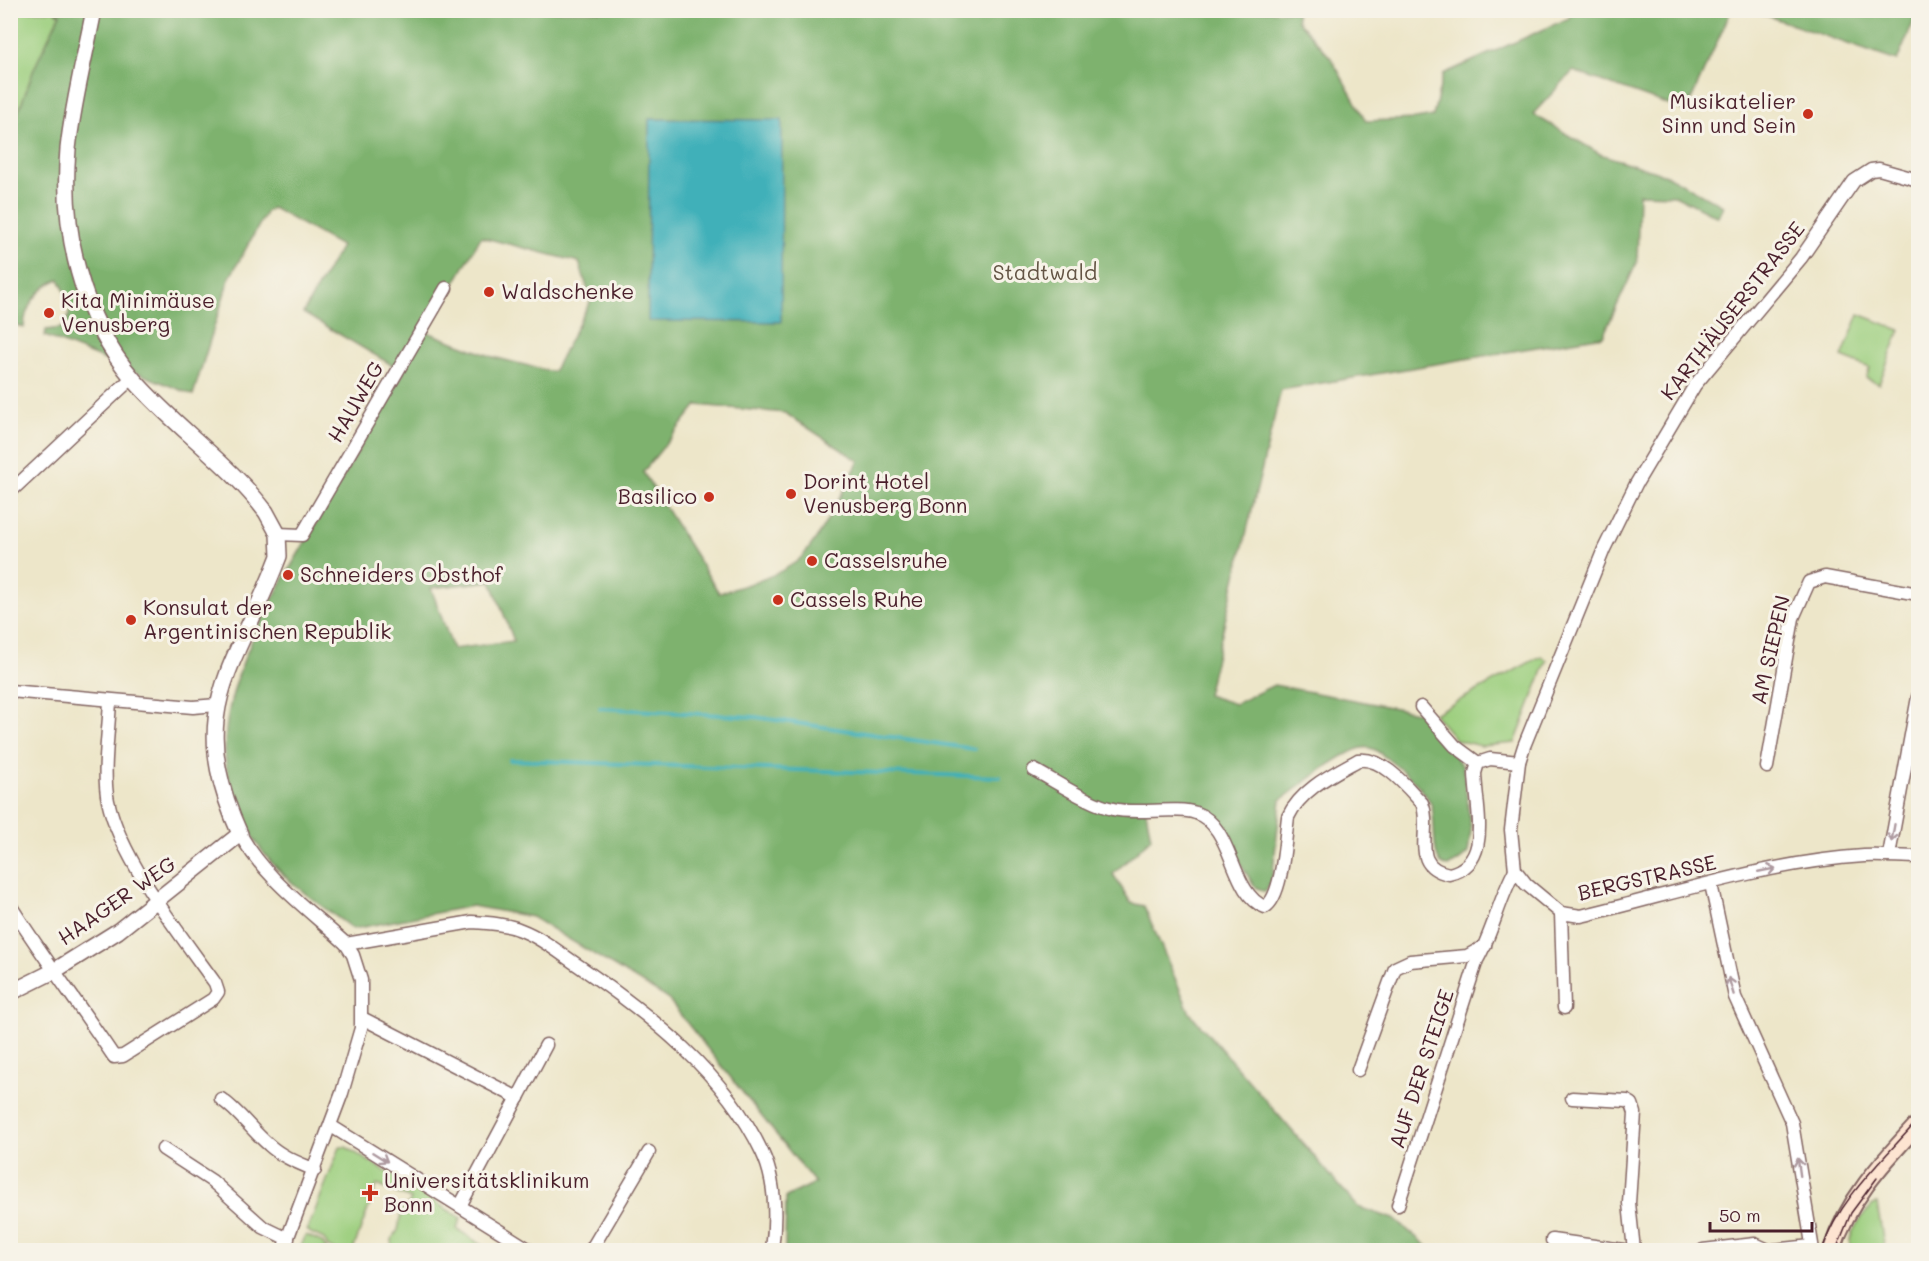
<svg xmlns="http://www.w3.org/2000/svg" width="1929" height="1261" font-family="Mali,sans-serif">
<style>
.green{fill:#9dcf7f;stroke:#747755;stroke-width:1.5}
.forest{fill:#7eb26e;stroke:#64684c;stroke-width:1.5;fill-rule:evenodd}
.water{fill:#3fb0b9;stroke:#446872;stroke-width:1.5}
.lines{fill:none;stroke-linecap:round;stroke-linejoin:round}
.stream{stroke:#3fb0b9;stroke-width:4}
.minor-casing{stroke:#836562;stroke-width:15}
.tertiary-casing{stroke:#836562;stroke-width:18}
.secondary-casing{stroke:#836562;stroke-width:20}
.minor{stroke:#fff;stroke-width:12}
.tertiary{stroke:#fff;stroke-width:15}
.secondary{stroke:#fde4d1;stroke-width:16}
.tram{stroke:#4a1f2b;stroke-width:1.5}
.oneway{stroke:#ae9aa0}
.poi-dot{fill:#c8321e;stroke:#f7f3e8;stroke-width:2}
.labels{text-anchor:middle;stroke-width:6;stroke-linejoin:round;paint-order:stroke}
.poi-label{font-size:21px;fill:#4a1f2b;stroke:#f7f3e8;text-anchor:start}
.park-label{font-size:21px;fill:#635444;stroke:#f7f3e8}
.street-label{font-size:21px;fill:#4a1f2b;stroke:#f7f3e8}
</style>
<rect width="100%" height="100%" fill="#f7f3e8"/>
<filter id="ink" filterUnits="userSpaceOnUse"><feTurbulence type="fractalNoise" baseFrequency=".0167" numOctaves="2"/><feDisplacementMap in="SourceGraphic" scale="12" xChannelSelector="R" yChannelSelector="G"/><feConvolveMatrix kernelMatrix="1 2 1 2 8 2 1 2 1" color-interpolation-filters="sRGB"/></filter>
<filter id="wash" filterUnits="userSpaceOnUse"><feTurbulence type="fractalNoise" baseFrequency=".008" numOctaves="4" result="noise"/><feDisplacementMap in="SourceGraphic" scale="24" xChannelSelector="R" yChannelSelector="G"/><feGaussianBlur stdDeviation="1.35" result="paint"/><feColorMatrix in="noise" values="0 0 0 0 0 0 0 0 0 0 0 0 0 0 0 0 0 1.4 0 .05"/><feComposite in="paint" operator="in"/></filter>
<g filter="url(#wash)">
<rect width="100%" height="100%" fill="#ede6c9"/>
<g class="green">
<path d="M 11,11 L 54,11 L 60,14 L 34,69 L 11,135 Z"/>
<path d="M 1859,314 L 1900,330 L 1879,384 L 1866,378 L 1870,368 L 1842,357 Z"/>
<path d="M 1541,656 L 1547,660 L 1515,743 L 1481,746 L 1456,740 L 1434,714 Z"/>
<path d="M 340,1147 L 346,1147 L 461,1218 L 457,1229 L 489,1250 L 405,1250 L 391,1248 L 392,1239 L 398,1230 L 402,1208 L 409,1204 L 411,1199 L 377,1185 L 353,1250 L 335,1250 L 328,1247 L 324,1239 L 307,1231 Z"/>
<path d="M 1877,1204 L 1885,1250 L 1850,1250 C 1847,1233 1861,1217 1873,1205 Z"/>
<path d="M 306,1235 L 322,1242 L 327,1250 L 299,1250 Z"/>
</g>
<g class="forest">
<path d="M 54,11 L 1296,11 L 1297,20 L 1331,58 L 1366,121 L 1416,119 L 1433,116 L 1443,74 L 1569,18 L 1572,11 L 1731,11 L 1686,111 L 1573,71 L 1533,114 L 1600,154 L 1669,176 L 1723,206 L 1718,217 L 1675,195 L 1639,194 L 1637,262 L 1603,336 L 1281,390 L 1207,695 L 1235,704 L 1274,685 L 1422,713 L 1463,767 L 1471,830 L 1468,853 C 1424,895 1439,822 1431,804 C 1422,786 1406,773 1390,761 C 1382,755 1373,745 1362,748 C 1342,752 1299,787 1281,800 L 1272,880 L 1265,892 L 1254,886 L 1216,823 L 1193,802 L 1145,805 L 1151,838 L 1113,874 L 1131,903 L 1144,906 L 1190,1013 L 1358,1207 L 1394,1219 L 1432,1250 L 785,1250 L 786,1197 L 815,1183 L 667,998 L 532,917 L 472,906 L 353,929 C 321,905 280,879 258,845 C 243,822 225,778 225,751 C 224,671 278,589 317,522 C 346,472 375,422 404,372 L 303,313 L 341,246 L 273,208 L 267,211 L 229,279 L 193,395 L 45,336 L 46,330 L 62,328 C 76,312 67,297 59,279 C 40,287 24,306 24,328 L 11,323 L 10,135 L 34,69 L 60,14 ZM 481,237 L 579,262 L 591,300 L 553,372 L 493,357 L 427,332 ZM 697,405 L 785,413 L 859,461 C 847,484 815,549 796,562 C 773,578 746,585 719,593 L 643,472 ZM 491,581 L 514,641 L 453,649 L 431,588 Z"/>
<path d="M 1753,11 L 1918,11 L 1897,61 Z"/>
</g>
<path class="water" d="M 649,119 L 782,120 L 781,322 L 648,321 Z"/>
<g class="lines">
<g class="stream">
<path d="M 600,708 L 755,717 L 974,749"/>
<path d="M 510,760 L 1000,777"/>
</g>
</g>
</g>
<g filter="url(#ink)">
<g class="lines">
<defs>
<g id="minor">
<path d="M 1918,180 L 1879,169 L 1871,170 L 1854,181 L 1801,258 L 1695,385 L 1636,484 L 1604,549 L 1524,746 L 1519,762 L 1511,830 L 1515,870 L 1526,884 L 1561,913 L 1581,916 C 1674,894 1768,862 1864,856 C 1882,855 1900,857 1918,857"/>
<path d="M 10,492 L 132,378"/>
<path d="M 278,534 L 302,535 L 446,288"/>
<path d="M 10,691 L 193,707 L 217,705"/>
<path d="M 1421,707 L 1455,746 L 1478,763"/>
<path d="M 1478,763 L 1490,759 L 1519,762"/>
<path d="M 1767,767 L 1793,618 L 1809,582 L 1825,577 L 1918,594"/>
<path d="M 1034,770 C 1055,781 1091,805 1113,809 C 1135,815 1177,806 1196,813 C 1234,826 1230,894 1265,907 C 1283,896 1285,838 1288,817 C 1301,789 1333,774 1358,760 C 1382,756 1407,787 1422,803 C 1433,830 1408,866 1449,874 C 1493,864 1476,809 1475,773 L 1478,763"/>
<path d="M 240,834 C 266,880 308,909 346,944 L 353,955 L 361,980 L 361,1028 L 342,1093 L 283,1250"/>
<path d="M 1889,855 L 1918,697"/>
<path d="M 1711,884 L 1735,997 L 1792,1123 L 1813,1250"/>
<path d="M 10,905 C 43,957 80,1006 114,1057 L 123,1056 L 213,999 L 218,992 L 215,983 C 180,934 121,860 108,801 C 102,772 109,730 110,700"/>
<path d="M 1561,913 L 1564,1008"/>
<path d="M 346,944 L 472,922 C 489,923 506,924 521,930 C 542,938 561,954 579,966 C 649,1014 725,1073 762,1152 C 776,1181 776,1219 772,1250"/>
<path d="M 362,1018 L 518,1098"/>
<path d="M 1358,1070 L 1395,968 L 1410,961 L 1467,956 L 1485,946"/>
<path d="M 1572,1098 L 1627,1101 L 1632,1104 L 1635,1113 L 1629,1203 L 1634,1250"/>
<path d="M 221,1099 C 240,1112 251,1130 269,1145 C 282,1157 299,1163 315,1170"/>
<path d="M 331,1126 L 530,1250"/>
<path d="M 163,1149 L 212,1181 L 263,1227 L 288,1239"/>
<path d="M 1398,1205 L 1477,960 C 1493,932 1499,899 1515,870"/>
<path d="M 460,1206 L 546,1045"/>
<path d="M 1552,1240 L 1623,1250"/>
<path d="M 591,1250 L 649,1152"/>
<path d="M 1703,1250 L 1755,1244 L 1768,1250"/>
<path d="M 1774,1250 L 1811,1246"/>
</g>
<path id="tertiary" d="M 10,993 L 54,971 L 118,931 L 240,834 C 183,708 236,669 279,556 L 278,534 L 266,512 C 229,463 175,427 134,380 C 81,318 61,230 68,149 C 73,103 85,56 94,10"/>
<path id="secondary" d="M 1832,1250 C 1847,1200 1883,1162 1918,1124"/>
</defs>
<use href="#minor" class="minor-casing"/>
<use href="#tertiary" class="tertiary-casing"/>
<use href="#secondary" class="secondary-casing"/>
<use href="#minor" class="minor"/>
<use href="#tertiary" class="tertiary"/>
<use href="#secondary" class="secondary"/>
<g class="tram">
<path d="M 1822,1250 C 1839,1198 1882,1161 1918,1120"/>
<path d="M 1836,1250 L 1851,1213 L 1877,1178"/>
</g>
</g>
<defs><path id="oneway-shaft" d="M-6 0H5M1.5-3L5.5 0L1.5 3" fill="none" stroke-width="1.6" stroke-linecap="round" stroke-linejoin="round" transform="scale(1.5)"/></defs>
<g class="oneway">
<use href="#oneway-shaft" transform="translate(1893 833) rotate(100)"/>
<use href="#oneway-shaft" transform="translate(1767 870) rotate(-11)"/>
<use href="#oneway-shaft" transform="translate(1731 986) rotate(-107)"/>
<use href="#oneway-shaft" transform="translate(380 1157) rotate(32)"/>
<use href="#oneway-shaft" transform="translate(1799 1167) rotate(-98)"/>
</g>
</g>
<g class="poi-dot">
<circle cx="1808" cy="114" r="6"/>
<circle cx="489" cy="292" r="6"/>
<circle cx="49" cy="313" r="6"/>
<circle cx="791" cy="494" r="6"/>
<circle cx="709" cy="497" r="6"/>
<circle cx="812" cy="561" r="6"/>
<circle cx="288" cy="575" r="6"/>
<circle cx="778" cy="600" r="6"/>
<circle cx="131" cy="620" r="6"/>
<path d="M367 1184h6v6h6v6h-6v6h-6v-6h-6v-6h6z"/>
</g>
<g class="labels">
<g class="poi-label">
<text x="1796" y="109" text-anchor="end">Musikatelier<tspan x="1796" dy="24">Sinn und Sein</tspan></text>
<text x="501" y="299">Waldschenke</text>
<text x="61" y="308">Kita Minimäuse<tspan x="61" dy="24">Venusberg</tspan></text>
<text x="803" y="489">Dorint Hotel<tspan x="803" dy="24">Venusberg Bonn</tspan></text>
<text x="697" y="504" text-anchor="end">Basilico</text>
<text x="824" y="568">Casselsruhe</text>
<text x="300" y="582">Schneiders Obsthof</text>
<text x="790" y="607">Cassels Ruhe</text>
<text x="143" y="615">Konsulat der<tspan x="143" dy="24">Argentinischen Republik</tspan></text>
<text x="384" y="1188">Universitätsklinikum<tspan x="384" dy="24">Bonn</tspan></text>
</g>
<g class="park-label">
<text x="1045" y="280">Stadtwald</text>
</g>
<g class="street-label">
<text transform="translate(1733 311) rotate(-52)" y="7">KARTHÄUSERSTRASSE</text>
<text transform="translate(356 402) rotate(-60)" y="7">HAUWEG</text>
<text transform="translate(1771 650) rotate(-77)" y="7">AM SIEPEN</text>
<text transform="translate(1647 878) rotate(-13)" y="7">BERGSTRASSE</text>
<text transform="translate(117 901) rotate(-35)" y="7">HAAGER WEG</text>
<text transform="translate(1422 1069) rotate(-72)" y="7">AUF DER STEIGE</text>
</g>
</g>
<rect width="1929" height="1261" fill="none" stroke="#f7f3e8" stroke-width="36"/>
<path d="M1710 1222v9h102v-9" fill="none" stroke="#4a1f2b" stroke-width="3"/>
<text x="1719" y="1222" font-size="18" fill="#4a1f2b" stroke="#f7f3e8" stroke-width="4.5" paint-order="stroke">50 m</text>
</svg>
